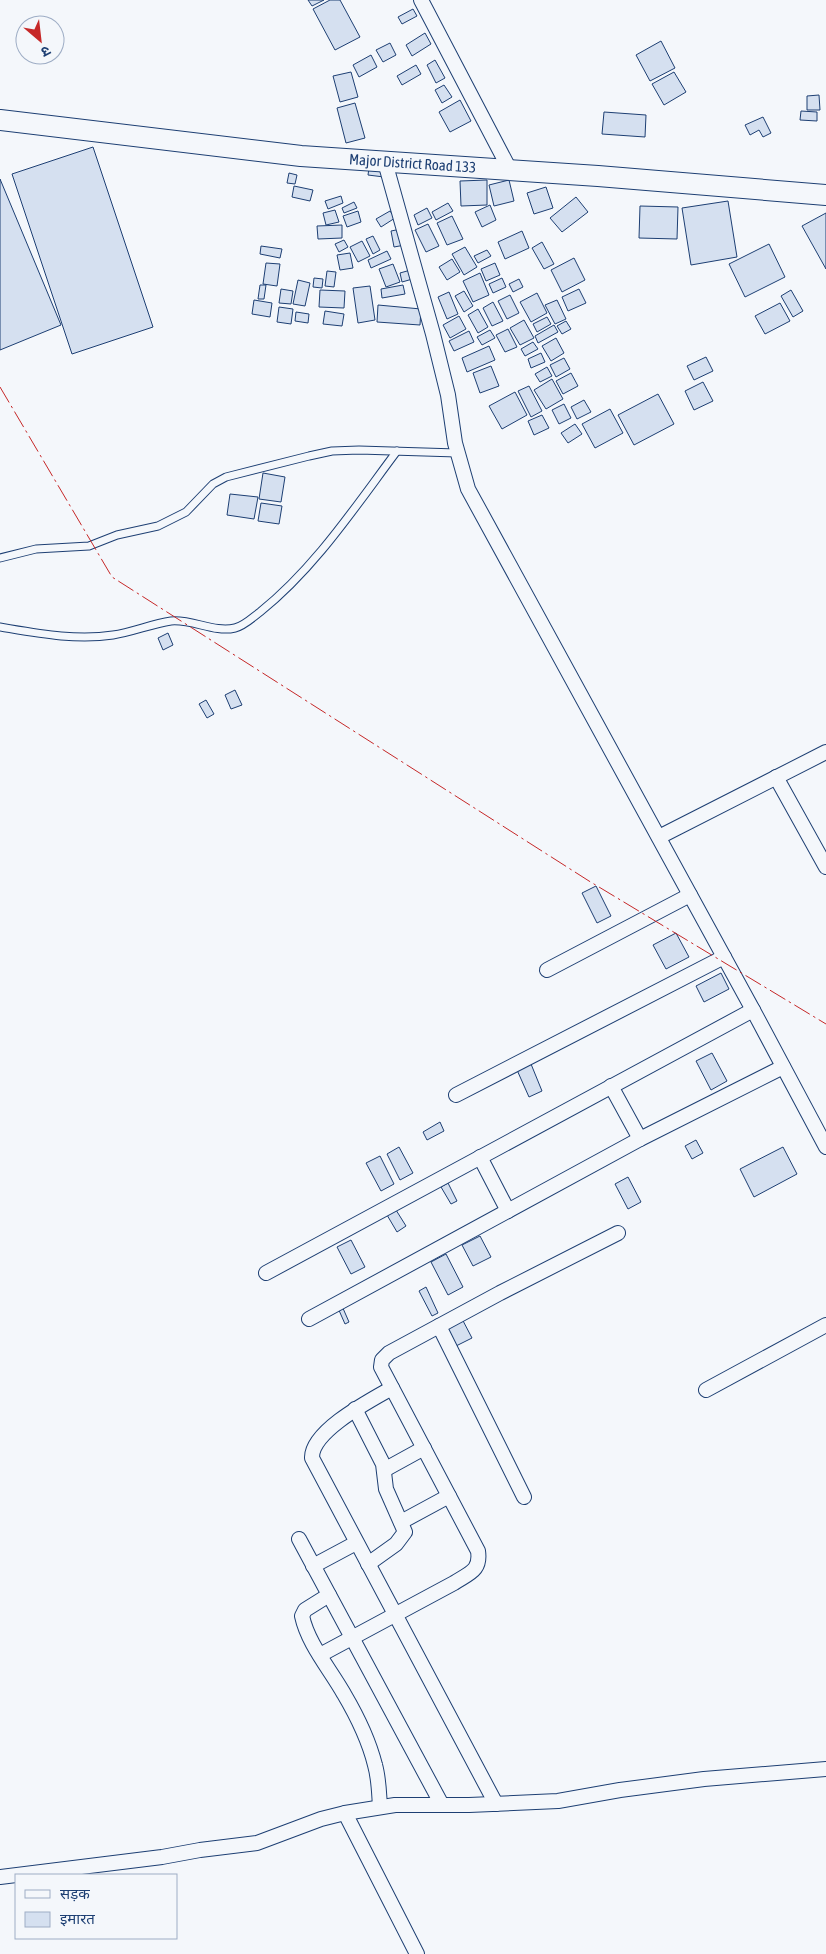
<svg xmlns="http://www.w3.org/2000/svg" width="826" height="1954" font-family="'Asap Condensed','Noto Sans Devanagari',sans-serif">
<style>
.building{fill:#d5e0f0;stroke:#1d3f73}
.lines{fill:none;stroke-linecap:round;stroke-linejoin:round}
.service-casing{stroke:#1d3f73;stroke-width:9}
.minor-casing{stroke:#1d3f73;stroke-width:16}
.secondary-casing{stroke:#1d3f73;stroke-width:22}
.service{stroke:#f4f7fb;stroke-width:7}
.minor{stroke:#f4f7fb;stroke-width:14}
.secondary{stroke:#f4f7fb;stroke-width:20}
.power{stroke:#c62828;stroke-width:1;stroke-dasharray:18 4 2.5 4;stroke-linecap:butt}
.labels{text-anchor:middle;stroke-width:4;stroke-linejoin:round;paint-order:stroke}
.street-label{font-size:15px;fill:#1d3f73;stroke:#f4f7fb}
</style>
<rect width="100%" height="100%" fill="#f4f7fb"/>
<g class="building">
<path d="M 308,0 L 324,0 L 312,6 Z"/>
<path d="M 330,0 L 340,0 L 360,37 L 335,50 L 313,9 Z"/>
<path d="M 413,9 L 417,16 L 402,24 L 398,17 Z"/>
<path d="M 425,33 L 431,44 L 412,56 L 406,45 Z"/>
<path d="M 661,41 L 675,68 L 650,81 L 636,55 Z"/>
<path d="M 390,43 L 396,55 L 383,62 L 376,50 Z"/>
<path d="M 371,55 L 377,67 L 359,77 L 353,65 Z"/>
<path d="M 435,60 L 445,78 L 436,83 L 427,65 Z"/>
<path d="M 416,65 L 421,74 L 402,85 L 397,76 Z"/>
<path d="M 351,72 L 358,97 L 340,102 L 333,76 Z"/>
<path d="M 674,72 L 686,92 L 664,105 L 652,84 Z"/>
<path d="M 444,85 L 452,97 L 442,103 L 435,90 Z"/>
<path d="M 819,95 L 820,110 L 807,110 L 807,96 Z"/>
<path d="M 460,100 L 471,121 L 450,132 L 439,112 Z"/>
<path d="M 355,103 L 365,138 L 346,143 L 337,108 Z"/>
<path d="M 801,111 L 817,112 L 817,121 L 800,120 Z"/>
<path d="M 604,112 L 646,115 L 645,137 L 602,134 Z"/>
<path d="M 763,117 L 771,133 L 763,137 L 759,130 L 750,135 L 745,125 Z"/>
<path d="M 93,147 L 153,327 L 72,354 L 12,174 Z"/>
<path d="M 369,168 L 385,170 L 384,177 L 368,175 Z"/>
<path d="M 289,173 L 297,175 L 295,184 L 287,183 Z"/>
<path d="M 0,179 L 61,325 L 0,350 Z"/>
<path d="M 487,180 L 487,205 L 461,206 L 460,181 Z"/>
<path d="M 509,180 L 514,201 L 494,206 L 489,185 Z"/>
<path d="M 294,186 L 313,190 L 310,201 L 292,197 Z"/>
<path d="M 546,187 L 553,208 L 534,214 L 527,193 Z"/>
<path d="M 341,196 L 343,203 L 328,209 L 325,201 Z"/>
<path d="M 576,197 L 588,212 L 562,232 L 550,218 Z"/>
<path d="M 728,201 L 737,257 L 691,265 L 682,208 Z"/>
<path d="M 354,202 L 357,208 L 344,213 L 342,208 Z"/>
<path d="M 448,203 L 453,211 L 436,220 L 432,212 Z"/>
<path d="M 490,205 L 496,220 L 482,227 L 475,212 Z"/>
<path d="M 640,206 L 678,207 L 677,239 L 639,238 Z"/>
<path d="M 427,208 L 432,218 L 418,225 L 414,215 Z"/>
<path d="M 335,210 L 339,222 L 326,225 L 323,213 Z"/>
<path d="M 358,211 L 361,222 L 347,227 L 343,216 Z"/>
<path d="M 390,211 L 395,218 L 381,227 L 376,219 Z"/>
<path d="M 826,213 L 826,269 L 802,226 Z"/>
<path d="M 452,216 L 463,239 L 447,245 L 437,223 Z"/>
<path d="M 428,224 L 439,246 L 426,252 L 415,230 Z"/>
<path d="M 342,225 L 342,238 L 318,239 L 317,226 Z"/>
<path d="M 401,229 L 405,245 L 394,247 L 391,231 Z"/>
<path d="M 522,231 L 529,248 L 505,259 L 498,242 Z"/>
<path d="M 373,236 L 380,250 L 373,254 L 366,239 Z"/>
<path d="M 344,240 L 348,247 L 339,252 L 335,244 Z"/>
<path d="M 362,241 L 370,256 L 358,262 L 350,247 Z"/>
<path d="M 542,242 L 554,264 L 544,269 L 532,248 Z"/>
<path d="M 769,244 L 785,277 L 745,297 L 729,264 Z"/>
<path d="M 261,246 L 282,249 L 280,258 L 260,254 Z"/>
<path d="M 465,247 L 477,267 L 464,275 L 452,254 Z"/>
<path d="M 487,250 L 491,256 L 478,263 L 474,256 Z"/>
<path d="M 387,251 L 391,259 L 371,268 L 368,260 Z"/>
<path d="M 350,253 L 353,268 L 340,270 L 337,255 Z"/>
<path d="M 574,258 L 585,280 L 562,292 L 551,270 Z"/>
<path d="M 452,259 L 460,272 L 447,280 L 439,267 Z"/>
<path d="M 266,263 L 280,264 L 277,286 L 263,284 Z"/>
<path d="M 495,263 L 500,275 L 486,281 L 481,269 Z"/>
<path d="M 393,264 L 400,282 L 386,287 L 379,269 Z"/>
<path d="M 414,269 L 416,278 L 402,282 L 400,273 Z"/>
<path d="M 327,271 L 336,272 L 334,287 L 325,286 Z"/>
<path d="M 480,273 L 489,295 L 473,302 L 463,281 Z"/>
<path d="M 314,278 L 323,279 L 322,288 L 313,287 Z"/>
<path d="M 502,278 L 506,287 L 493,293 L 489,284 Z"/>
<path d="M 519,279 L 523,287 L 513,292 L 509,284 Z"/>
<path d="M 298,280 L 310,283 L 305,306 L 293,304 Z"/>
<path d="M 260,285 L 266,285 L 264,299 L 258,299 Z"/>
<path d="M 403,285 L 405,294 L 382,298 L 381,289 Z"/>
<path d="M 370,286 L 375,320 L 358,323 L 353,288 Z"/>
<path d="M 281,289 L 293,291 L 291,304 L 279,303 Z"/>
<path d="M 579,289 L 586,303 L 568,311 L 562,297 Z"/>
<path d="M 320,290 L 345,291 L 344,308 L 319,307 Z"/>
<path d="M 791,290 L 803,311 L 793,317 L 781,296 Z"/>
<path d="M 464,291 L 473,306 L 464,312 L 455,296 Z"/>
<path d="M 449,292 L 458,314 L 447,319 L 438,297 Z"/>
<path d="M 537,293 L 547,313 L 531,322 L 520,302 Z"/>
<path d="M 510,295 L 519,313 L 507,319 L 498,301 Z"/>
<path d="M 254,300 L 272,303 L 270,317 L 252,314 Z"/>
<path d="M 557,300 L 566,319 L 555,324 L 545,305 Z"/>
<path d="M 493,302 L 503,321 L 492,326 L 483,308 Z"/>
<path d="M 780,303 L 790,321 L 765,334 L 755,316 Z"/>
<path d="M 378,305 L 421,309 L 420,325 L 377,322 Z"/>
<path d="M 279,307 L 293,309 L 291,324 L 277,322 Z"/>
<path d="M 478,309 L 488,327 L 478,333 L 468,315 Z"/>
<path d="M 325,311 L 344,314 L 342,326 L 323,324 Z"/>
<path d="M 296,312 L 309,314 L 308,323 L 295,321 Z"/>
<path d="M 459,316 L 466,329 L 450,338 L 443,325 Z"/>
<path d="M 547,317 L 551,324 L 537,332 L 533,324 Z"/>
<path d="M 524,320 L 534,338 L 520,345 L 510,328 Z"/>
<path d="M 566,321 L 571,329 L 562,334 L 557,326 Z"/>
<path d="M 554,325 L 558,332 L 538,343 L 535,336 Z"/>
<path d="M 508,329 L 517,347 L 505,352 L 496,335 Z"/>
<path d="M 490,330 L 495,338 L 482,345 L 477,337 Z"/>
<path d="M 469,331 L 474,342 L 454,351 L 449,341 Z"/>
<path d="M 556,338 L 564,353 L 551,361 L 542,346 Z"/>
<path d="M 533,342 L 538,349 L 525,356 L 521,349 Z"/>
<path d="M 489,346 L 495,360 L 467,372 L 462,358 Z"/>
<path d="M 541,353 L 545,362 L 531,368 L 528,359 Z"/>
<path d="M 706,357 L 713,371 L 694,380 L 687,366 Z"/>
<path d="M 564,358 L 570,369 L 556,377 L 550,365 Z"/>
<path d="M 491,366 L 499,386 L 480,393 L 473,373 Z"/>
<path d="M 547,367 L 552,376 L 540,382 L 535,374 Z"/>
<path d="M 571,373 L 578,386 L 563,394 L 556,381 Z"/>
<path d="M 552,379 L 563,399 L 546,409 L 534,390 Z"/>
<path d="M 703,382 L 713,401 L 694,410 L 685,391 Z"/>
<path d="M 529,386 L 542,411 L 531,417 L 518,391 Z"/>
<path d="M 515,392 L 527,415 L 502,429 L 489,406 Z"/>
<path d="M 658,394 L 674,424 L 634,445 L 618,415 Z"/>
<path d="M 584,400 L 591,412 L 577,419 L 571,407 Z"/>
<path d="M 564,404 L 571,418 L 559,424 L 552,410 Z"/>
<path d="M 610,409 L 623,433 L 595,448 L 582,424 Z"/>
<path d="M 542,415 L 549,428 L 534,435 L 528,421 Z"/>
<path d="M 575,424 L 582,434 L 568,443 L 561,433 Z"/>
<path d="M 263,473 L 285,477 L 281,502 L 259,499 Z"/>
<path d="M 230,494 L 258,497 L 254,519 L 227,515 Z"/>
<path d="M 261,503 L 282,506 L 279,524 L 258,521 Z"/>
<path d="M 168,633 L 173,645 L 163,650 L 158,638 Z"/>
<path d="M 235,690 L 242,705 L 231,709 L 225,695 Z"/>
<path d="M 206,700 L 214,714 L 207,718 L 199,704 Z"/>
<path d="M 596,886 L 611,916 L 597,923 L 582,893 Z"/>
<path d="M 676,933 L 689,957 L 666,969 L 653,945 Z"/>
<path d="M 721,973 L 729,989 L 704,1002 L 696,986 Z"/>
<path d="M 712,1053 L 727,1081 L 711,1090 L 696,1061 Z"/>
<path d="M 531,1064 L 542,1091 L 529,1097 L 517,1070 Z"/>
<path d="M 440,1122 L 444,1131 L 427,1140 L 423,1132 Z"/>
<path d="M 696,1140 L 703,1153 L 692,1159 L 685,1146 Z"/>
<path d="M 399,1147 L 413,1173 L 400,1180 L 387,1154 Z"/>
<path d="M 783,1147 L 797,1174 L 754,1197 L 740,1169 Z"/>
<path d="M 380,1156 L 394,1184 L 381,1191 L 366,1163 Z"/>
<path d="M 628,1177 L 641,1202 L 628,1209 L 615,1184 Z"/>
<path d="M 448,1183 L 457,1201 L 451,1204 L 441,1187 Z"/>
<path d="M 396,1210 L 406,1226 L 397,1232 L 387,1215 Z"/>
<path d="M 480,1236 L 491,1257 L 473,1266 L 462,1245 Z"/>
<path d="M 351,1240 L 365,1267 L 351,1274 L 337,1247 Z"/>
<path d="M 446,1254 L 463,1287 L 448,1295 L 431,1262 Z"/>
<path d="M 426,1287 L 438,1313 L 432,1316 L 419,1291 Z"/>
<path d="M 342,1306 L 349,1322 L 345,1324 L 338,1308 Z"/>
<path d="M 460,1315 L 472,1338 L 454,1347 L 443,1325 Z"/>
</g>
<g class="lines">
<defs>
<g id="service">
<path d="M 0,558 L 36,549 L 89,546 L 117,535 L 158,526 L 186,512 L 213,484 L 226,477 L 309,456 L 332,451 L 359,450 L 457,453"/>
<path d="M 0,627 C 36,633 76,641 113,635 C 133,632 151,624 171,621 C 193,619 214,633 235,628 C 244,626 252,618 260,612 C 315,568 355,507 397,451"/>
</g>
<g id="minor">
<path d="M 421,0 L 510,170"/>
<path d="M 385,162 L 433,334 L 448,395 L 455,443 L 468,489 L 753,1010 L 826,1147"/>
<path d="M 776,777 L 826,867"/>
<path d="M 659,837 L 826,752"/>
<path d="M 547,970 L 690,895"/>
<path d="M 611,1086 L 640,1139"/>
<path d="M 456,1095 L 724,957"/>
<path d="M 480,1157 L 508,1211"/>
<path d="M 266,1273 L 753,1010"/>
<path d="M 309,1319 L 640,1139 L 783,1067"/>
<path d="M 439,1326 L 524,1497"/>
<path d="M 392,1388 C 371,1400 311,1431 312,1458 L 496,1804"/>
<path d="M 706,1390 L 826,1325"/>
<path d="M 355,1409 L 383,1464 L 386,1489 L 405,1532 L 396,1544 L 368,1564"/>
<path d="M 384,1470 L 424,1448"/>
<path d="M 401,1522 L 449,1496"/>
<path d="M 299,1539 L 442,1805"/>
<path d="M 313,1566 L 356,1543"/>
<path d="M 329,1595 L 305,1610 L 302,1616 C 308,1644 330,1669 344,1694 C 357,1716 369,1741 375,1765 C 379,1779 379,1793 380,1807"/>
<path d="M 320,1655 L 454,1583 C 469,1573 481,1571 478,1551 L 381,1367 L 382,1360 L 389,1353 L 500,1293 L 618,1233"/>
<path d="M 345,1813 L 417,1954"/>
<path d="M 0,1877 L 162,1857 L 200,1850 L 257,1843 L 321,1819 L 345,1813 L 395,1805 L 469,1805 L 558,1801 L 620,1790 L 704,1779 L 826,1769"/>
</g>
<g id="secondary">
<path id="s1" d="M 0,120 L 301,156 L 598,176 L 826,195"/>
</g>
</defs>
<use href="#service" class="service-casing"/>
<use href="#minor" class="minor-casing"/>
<use href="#secondary" class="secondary-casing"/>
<use href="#service" class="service"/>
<use href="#minor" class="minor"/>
<use href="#secondary" class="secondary"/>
<path class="power" d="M 0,387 L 112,577 L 589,881 L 826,1024"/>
</g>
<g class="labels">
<g class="street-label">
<text dy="5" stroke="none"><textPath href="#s1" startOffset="415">Major District Road 133</textPath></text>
</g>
</g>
<rect x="15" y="1874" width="162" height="65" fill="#f4f7fb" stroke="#9eadc5"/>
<rect x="25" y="1890" width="25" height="8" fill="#f4f7fb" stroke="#9eadc5"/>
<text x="60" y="1899" font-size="15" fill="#1d3f73">सड़क</text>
<rect x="25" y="1912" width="25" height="15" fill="#d5e0f0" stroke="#9eadc5"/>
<text x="60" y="1924" font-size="15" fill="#1d3f73">इमारत</text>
<g transform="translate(40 40) rotate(152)"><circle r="24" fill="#f4f7fb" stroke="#9eadc5"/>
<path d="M0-4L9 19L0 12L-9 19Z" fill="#c62828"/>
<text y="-8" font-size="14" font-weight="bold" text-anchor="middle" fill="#1d3f73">उ</text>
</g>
</svg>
